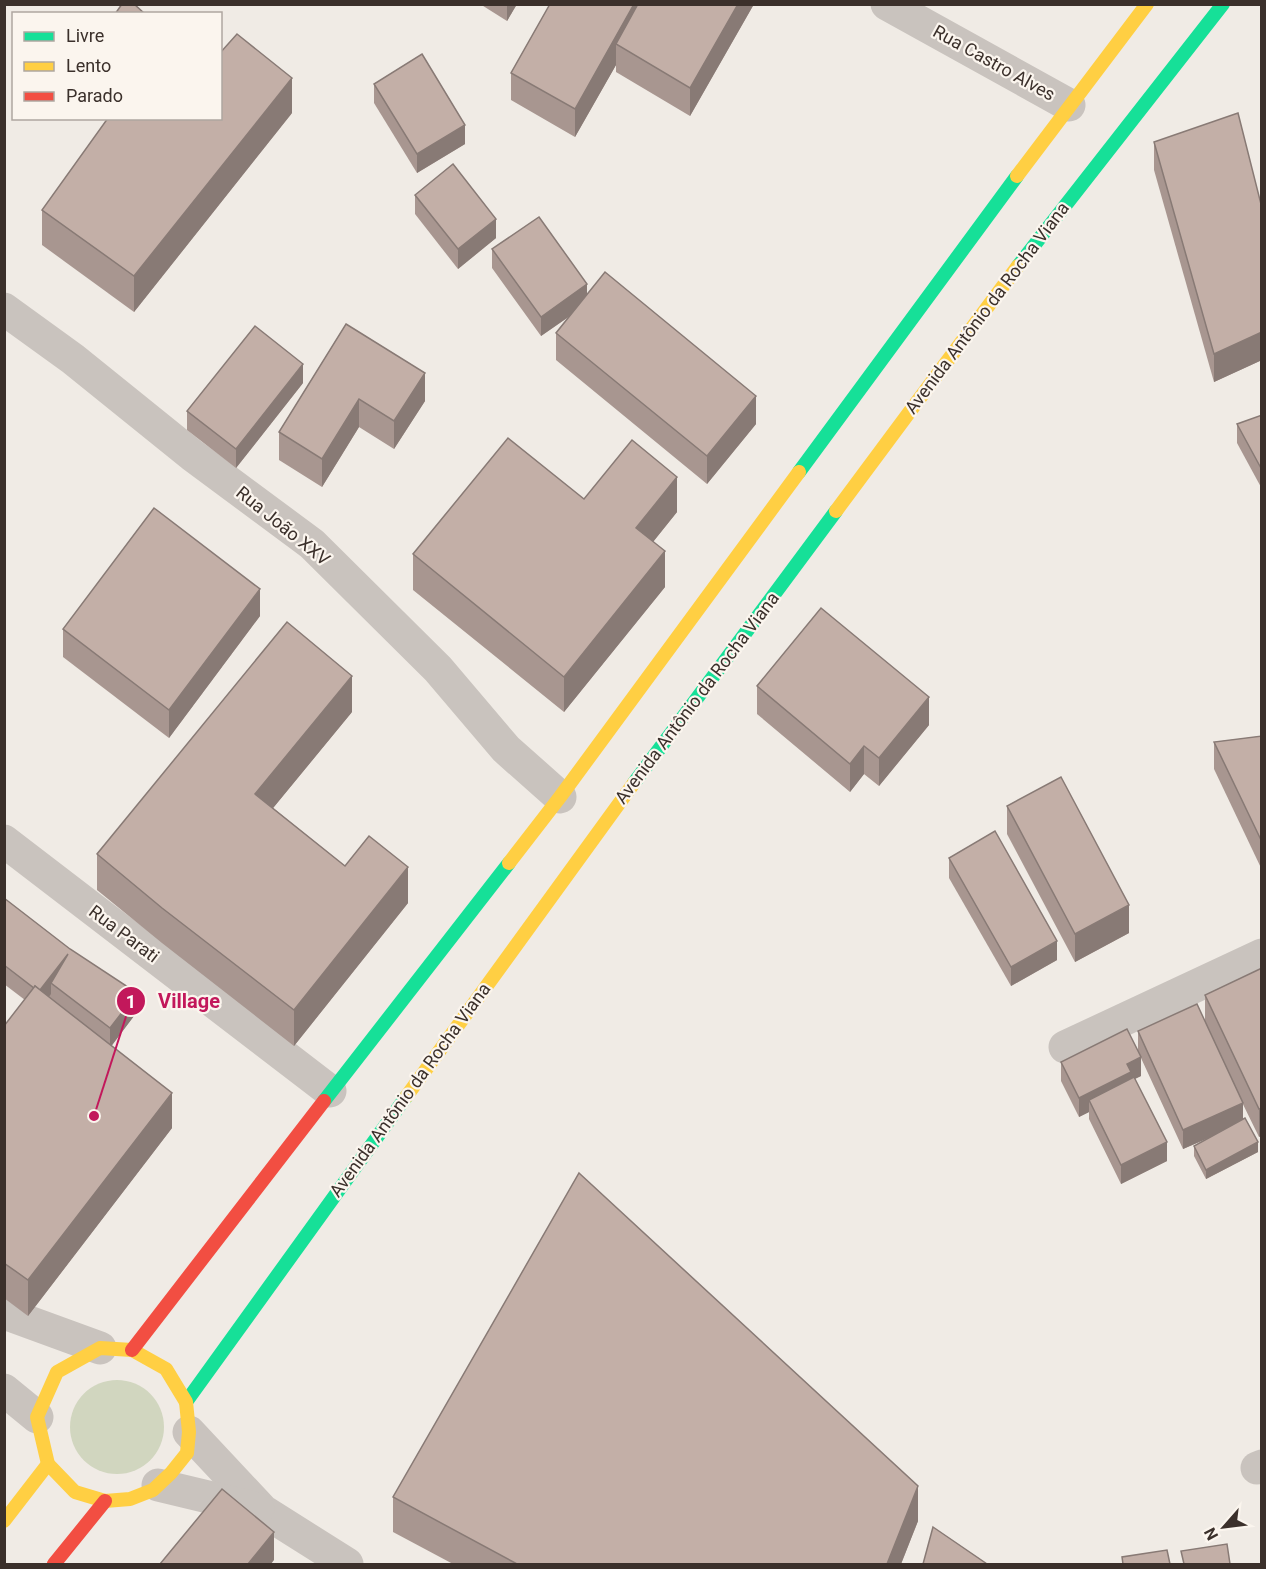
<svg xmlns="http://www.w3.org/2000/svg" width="1266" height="1569" font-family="Roboto,sans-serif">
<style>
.green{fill:#d1d6bf}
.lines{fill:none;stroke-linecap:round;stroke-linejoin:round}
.street{stroke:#c9c3be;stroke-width:33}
.fast{stroke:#16e098;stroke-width:14}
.slow{stroke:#ffcf43;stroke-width:14}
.jam{stroke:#f24e42;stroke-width:14}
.wall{fill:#a89690}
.shaded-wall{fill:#887a75}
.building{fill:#c3afa7;stroke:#887a75;stroke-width:1.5}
.labels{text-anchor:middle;stroke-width:4.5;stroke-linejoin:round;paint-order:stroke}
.street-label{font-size:18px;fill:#3b302b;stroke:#fbf5ee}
.leader{fill:none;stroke:#c2185b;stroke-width:2}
.callout-dot{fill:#c2185b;stroke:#fbf5ee;stroke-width:2}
.mark-label{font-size:18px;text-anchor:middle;font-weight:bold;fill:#fff}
.callout-label{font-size:20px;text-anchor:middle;font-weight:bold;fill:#c2185b;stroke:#fbf5ee;stroke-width:4.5;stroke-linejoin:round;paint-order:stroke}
</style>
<rect width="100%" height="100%" fill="#f0ebe5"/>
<circle class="green" cx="117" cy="1427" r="47"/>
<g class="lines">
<g class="street">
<path d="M 887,4 L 1069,105"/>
<path d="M 4,309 L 73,359 L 192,455 L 312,544 L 438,669 L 506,749 L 560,797"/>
<path d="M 4,841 L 330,1091"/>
<path d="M 1065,1047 L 1262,955"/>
<path d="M 4,1313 L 100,1348"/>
<path d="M 4,1390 L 37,1417"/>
<path d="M 189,1432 L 263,1511 L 347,1564"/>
<path d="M 1257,1468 L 1262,1466"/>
<path d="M 158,1485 L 258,1509"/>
</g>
<g class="fast">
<path d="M 1018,266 L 1223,4"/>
<path d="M 799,472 L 1017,176"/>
<path d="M 634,783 L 836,511"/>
<path d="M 324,1101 L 509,863"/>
<path d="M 186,1402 L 406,1097"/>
</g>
<g class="slow">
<path d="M 1017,176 L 1147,4"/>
<path d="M 836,511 L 1018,266"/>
<path d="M 509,863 L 560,797 L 799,472"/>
<path d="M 406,1097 L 634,783"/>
<path d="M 100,1348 L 132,1350 L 166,1369 L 186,1402 L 189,1432 L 187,1453 L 171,1473 L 153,1490 L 130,1499 L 105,1501 L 75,1492 L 48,1464 L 37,1417 L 57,1372 Z"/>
<path d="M 4,1521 L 48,1464"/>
</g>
<g class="jam">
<path d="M 132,1350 L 324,1101"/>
<path d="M 54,1564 L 105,1501"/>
</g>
</g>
<g class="wall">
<path d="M 480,4 L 517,4 L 507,21 Z"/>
<path d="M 550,4 L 754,4 L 690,116 L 616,72 L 616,65 L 575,137 L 511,100 L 511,73 Z"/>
<path d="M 374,84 L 465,144 L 417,173 L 374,103 Z"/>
<path d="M 292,113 L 134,312 L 42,245 L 42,210 Z"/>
<path d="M 1154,142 L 1262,208 L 1262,360 L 1214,382 L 1154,170 Z"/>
<path d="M 415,195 L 496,238 L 458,269 L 415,214 Z"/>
<path d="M 492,249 L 587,295 L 756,424 L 707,484 L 556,360 L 556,333 L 570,316 L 541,336 L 492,268 Z"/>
<path d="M 346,324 L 425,401 L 394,449 L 359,427 L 322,487 L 279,460 L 279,432 Z"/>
<path d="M 303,383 L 236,468 L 187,430 L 187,411 Z"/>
<path d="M 1262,415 L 1262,489 L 1237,443 L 1237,424 Z"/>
<path d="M 584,499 L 677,512 L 653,542 L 665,587 L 564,712 L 413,590 L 413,554 Z"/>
<path d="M 260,616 L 169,738 L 63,657 L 63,629 Z"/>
<path d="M 757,686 L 929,725 L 879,786 L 864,774 L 850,792 L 757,714 Z"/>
<path d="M 352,712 L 273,808 L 345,866 L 408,903 L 294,1046 L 162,943 L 97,890 L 97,854 Z"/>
<path d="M 1262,736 L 1262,870 L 1214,769 L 1214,742 Z"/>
<path d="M 1007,806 L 1129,933 L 1075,962 L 1007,834 Z"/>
<path d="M 949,858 L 1057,960 L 1011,986 L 949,878 Z"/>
<path d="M 4,898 L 137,1012 L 111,1046 L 172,1128 L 28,1316 L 4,1298 L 4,1026 L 25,1000 L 4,984 Z"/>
<path d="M 1262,968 L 1259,1137 L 1235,1088 L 1243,1120 L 1258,1152 L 1206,1179 L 1194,1156 L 1194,1146 L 1206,1139 L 1183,1149 L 1141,1058 L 1141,1076 L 1135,1079 L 1167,1161 L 1121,1184 L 1089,1119 L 1089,1112 L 1079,1117 L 1061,1081 L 1061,1062 L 1138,1050 L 1138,1031 L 1205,1021 L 1205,995 Z"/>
<path d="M 393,1497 L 918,1521 L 901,1564 L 453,1564 L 393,1532 Z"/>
</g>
<g class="shaded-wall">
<path d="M 507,4 L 517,4 L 507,21 Z"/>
<path d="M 634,4 L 650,4 L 616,44 L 616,65 L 575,137 L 575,109 Z"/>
<path d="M 738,4 L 754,4 L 690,116 L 690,88 Z"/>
<path d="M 292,78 L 292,113 L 134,312 L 134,276 Z"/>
<path d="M 465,125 L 465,144 L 417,173 L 417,154 Z"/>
<path d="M 496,219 L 496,238 L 458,269 L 458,249 Z"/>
<path d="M 587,284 L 587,304 L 541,336 L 541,317 Z"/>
<path d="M 1262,332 L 1262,360 L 1214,382 L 1214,354 Z"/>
<path d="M 303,364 L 303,383 L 236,468 L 236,449 Z"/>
<path d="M 425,373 L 425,401 L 394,449 L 394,421 Z"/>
<path d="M 756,396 L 756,424 L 707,484 L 707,456 Z"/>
<path d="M 359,399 L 359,427 L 322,487 L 322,459 Z"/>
<path d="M 677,477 L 677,512 L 636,563 L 636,528 Z"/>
<path d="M 665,551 L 665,587 L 564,712 L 564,677 Z"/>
<path d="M 260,589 L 260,616 L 169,738 L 169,710 Z"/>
<path d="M 352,676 L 352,712 L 255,830 L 255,794 Z"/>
<path d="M 929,697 L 929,725 L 879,786 L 879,758 Z"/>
<path d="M 864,746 L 864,774 L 850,792 L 850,764 Z"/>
<path d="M 408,867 L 408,903 L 294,1046 L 294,1010 Z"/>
<path d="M 1129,905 L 1129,933 L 1075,962 L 1075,934 Z"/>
<path d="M 1057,941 L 1057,960 L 1011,986 L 1011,967 Z"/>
<path d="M 68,954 L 51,983 L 51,994 L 39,1010 L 39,991 Z"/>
<path d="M 137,993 L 137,1012 L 110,1048 L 110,1028 Z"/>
<path d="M 1141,1057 L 1141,1076 L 1089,1100 L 1089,1112 L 1079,1117 L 1079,1098 L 1127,1064 Z"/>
<path d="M 172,1093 L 172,1128 L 28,1316 L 28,1280 Z"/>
<path d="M 1243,1103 L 1243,1123 L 1183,1149 L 1183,1130 Z"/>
<path d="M 1262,1108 L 1262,1136 L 1259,1137 L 1259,1109 Z"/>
<path d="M 1167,1142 L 1167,1161 L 1121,1184 L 1121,1165 Z"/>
<path d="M 1258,1142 L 1258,1152 L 1206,1179 L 1206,1170 Z"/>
<path d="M 918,1486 L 918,1521 L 901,1564 L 887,1564 Z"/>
<path d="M 274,1532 L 274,1560 L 271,1564 L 248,1564 Z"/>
</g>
<g class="building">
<path d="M 122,4 L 134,4 L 145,14 L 115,14 Z"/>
<path d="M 550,4 L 634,4 L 575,109 L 511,73 Z"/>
<path d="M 638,4 L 738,4 L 690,88 L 616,44 Z"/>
<path d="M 237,34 L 292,78 L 134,276 L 42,210 L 108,118 L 220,118 L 220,53 Z"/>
<path d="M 422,54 L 465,125 L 417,154 L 374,84 Z"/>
<path d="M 1238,113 L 1262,208 L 1262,332 L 1214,354 L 1154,142 Z"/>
<path d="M 453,164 L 496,219 L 458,249 L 415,195 Z"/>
<path d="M 539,217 L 587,284 L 541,317 L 492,249 Z"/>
<path d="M 605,272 L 756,396 L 707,456 L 556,333 Z"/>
<path d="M 346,324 L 425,373 L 394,421 L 359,399 L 322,459 L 279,432 Z"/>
<path d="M 255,326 L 303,364 L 236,449 L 187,411 Z"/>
<path d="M 1262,415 L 1262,470 L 1237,424 Z"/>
<path d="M 508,438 L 584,499 L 632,440 L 677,477 L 636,528 L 665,551 L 564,677 L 413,554 Z"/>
<path d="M 154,508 L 260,589 L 169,710 L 63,629 Z"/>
<path d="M 821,608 L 929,697 L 879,758 L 864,746 L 850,764 L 757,686 Z"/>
<path d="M 287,622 L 352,676 L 255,794 L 345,866 L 369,836 L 408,867 L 294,1010 L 162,908 L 97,854 Z"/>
<path d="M 1262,736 L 1262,842 L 1214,742 Z"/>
<path d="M 1061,777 L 1129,905 L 1075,934 L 1007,806 Z"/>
<path d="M 995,831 L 1057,941 L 1011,967 L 949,858 Z"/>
<path d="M 4,898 L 70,949 L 137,993 L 110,1028 L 51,983 L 68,954 L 40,990 L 35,986 L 34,988 L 4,965 Z"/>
<path d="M 1262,968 L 1262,1108 L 1259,1109 L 1205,995 Z"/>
<path d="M 35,986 L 172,1093 L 28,1280 L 4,1263 L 4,1026 Z"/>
<path d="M 1197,1004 L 1243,1103 L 1183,1130 L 1138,1031 Z"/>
<path d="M 1127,1029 L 1141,1057 L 1127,1064 L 1131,1072 L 1079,1098 L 1061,1062 Z"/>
<path d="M 1134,1077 L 1167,1142 L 1121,1165 L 1089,1100 Z"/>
<path d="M 1245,1118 L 1258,1142 L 1206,1170 L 1194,1146 Z"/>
<path d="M 579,1173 L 918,1486 L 887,1564 L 517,1564 L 393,1497 Z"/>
<path d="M 222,1489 L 274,1532 L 248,1564 L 160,1564 Z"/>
<path d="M 933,1527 L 987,1564 L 923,1564 Z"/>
<path d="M 1227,1544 L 1230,1564 L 1184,1564 L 1181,1551 Z"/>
<path d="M 1167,1550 L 1170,1564 L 1123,1564 L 1122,1557 Z"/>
</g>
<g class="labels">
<g class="street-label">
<text transform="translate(994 63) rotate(29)" y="6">Rua Castro Alves</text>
<text transform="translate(987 308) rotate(-53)" y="6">Avenida Antônio da Rocha Viana</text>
<text transform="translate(283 526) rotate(39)" y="6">Rua João XXV</text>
<text transform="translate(697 698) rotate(-53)" y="6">Avenida Antônio da Rocha Viana</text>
<text transform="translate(124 934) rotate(37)" y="6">Rua Parati</text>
<text transform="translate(410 1090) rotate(-54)" y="6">Avenida Antônio da Rocha Viana</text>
</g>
</g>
<path class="leader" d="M94 1116L131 1001"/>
<g class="callout-dot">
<circle cx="94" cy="1116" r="6"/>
<circle cx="131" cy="1001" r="15"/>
</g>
<g class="mark-label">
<text x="131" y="1008">1</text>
</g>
<g class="callout-label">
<text x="189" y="1008">Village</text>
</g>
<rect width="1266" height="1569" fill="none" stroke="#3b302b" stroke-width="12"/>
<rect x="12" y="12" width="210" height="108" fill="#fbf5ee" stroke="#aea6a0" stroke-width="1.5"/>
<rect x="24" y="32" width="30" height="9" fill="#16e098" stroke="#aea6a0" stroke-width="1.5"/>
<text x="66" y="42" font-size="18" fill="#3b302b">Livre</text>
<rect x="24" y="62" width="30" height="9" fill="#ffcf43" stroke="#aea6a0" stroke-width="1.5"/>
<text x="66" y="72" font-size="18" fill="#3b302b">Lento</text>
<rect x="24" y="92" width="30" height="9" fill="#f24e42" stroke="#aea6a0" stroke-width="1.5"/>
<text x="66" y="102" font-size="18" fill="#3b302b">Parado</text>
<g transform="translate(1224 1527) rotate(242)" stroke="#fbf5ee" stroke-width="4.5" paint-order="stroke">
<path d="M0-4.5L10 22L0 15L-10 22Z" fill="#3b302b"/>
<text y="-9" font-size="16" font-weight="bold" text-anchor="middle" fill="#3b302b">N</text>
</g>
</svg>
